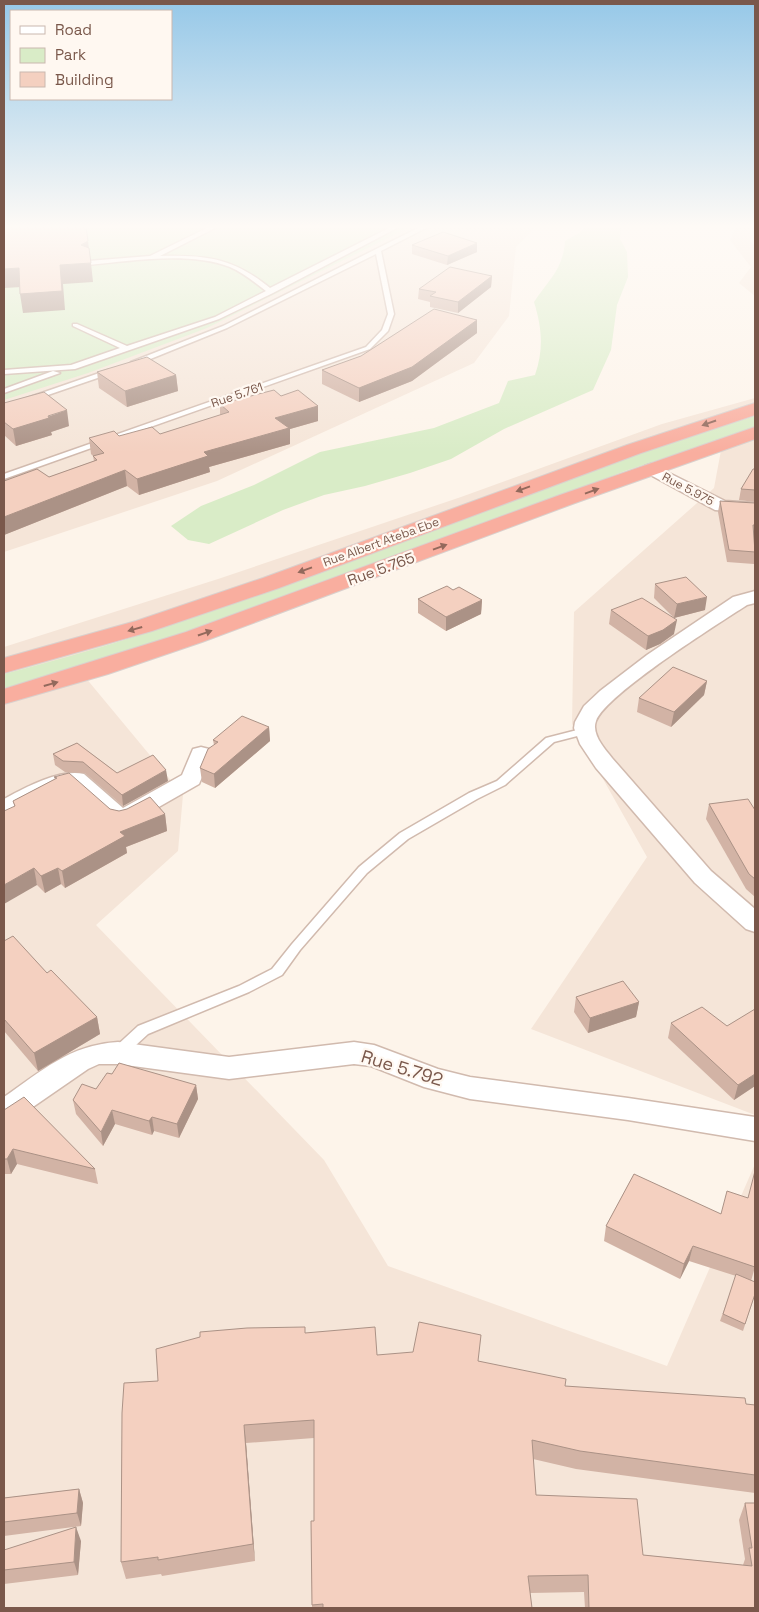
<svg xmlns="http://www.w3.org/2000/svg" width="759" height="1612" font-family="'Space Grotesk',sans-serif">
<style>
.residential{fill:#f5e5d8}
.green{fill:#d9ecc7}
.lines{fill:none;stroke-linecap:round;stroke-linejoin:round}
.lane-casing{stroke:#d1baae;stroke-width:3}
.street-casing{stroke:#d1baae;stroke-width:3}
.highway-casing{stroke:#dad0cd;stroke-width:2}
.lane{fill:#fff;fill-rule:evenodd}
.street{fill:#fff;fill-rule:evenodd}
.highway{fill:#f9ae9f;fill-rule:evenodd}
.wall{fill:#d2b3a5}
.shaded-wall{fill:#ab9286}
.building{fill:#f4d0c0;stroke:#ab9286}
.oneway{fill:#93695c}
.labels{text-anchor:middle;stroke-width:4.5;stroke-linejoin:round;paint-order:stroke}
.far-street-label{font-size:12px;fill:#7a584b;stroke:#fff8f1}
.street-label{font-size:15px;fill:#7a584b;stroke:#fff8f1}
.near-street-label{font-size:18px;fill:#7a584b;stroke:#fff8f1}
</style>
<rect width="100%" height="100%" fill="#fdf4ea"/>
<g class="residential">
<path d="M 4,227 L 536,227 L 516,247 L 509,316 L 474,363 L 217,481 L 4,552 Z"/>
<path d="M 736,227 L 755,227 L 755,232 L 750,241 L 755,246 L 755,296 L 739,283 L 751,267 L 730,240 Z"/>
<path d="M 755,398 L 755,416 L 689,436 L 240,601 L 75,656 L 4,674 L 4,647 L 218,579 L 461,497 L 662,424 Z"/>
<path d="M 755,428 L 755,1115 L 531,1029 L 647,857 L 572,724 L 574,612 L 714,488 L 722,445 L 85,677 L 183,795 L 178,851 L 96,925 L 324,1160 L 388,1266 L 667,1366 L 755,1164 L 755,1608 L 4,1608 L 4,688 L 82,668 L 457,536 L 625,471 Z"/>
</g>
<g class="green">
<path d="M 4,227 L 410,227 L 207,328 L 88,373 L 4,400 Z"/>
<path d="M 584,227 L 621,227 L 620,239 L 627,252 L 628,277 L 617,305 L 611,350 L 593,390 L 504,429 L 451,459 L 410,473 L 365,486 L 324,495 L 283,510 L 209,544 L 188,540 L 171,526 L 201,506 L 254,485 L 320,452 L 434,428 L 499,403 L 508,381 L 535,375 C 544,349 542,328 534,302 C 549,279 563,270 565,241 L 579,233 Z"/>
<path d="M 755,416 L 755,428 L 625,471 L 457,536 L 82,668 L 4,688 L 4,674 C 261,609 501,492 755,416 Z"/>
</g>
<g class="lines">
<defs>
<g id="lane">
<path d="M 209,227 L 217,227 L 160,256 C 207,255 233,258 270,288 L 391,227 L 399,227 L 273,293 L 219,319 L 75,369 L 4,374 L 4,370 L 71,365 L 120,348 L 73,326 L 73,324 L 77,324 L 127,346 L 215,317 L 266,291 C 254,282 244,273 230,267 C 189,251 131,261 88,265 L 85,263 L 88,261 L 150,256 Z"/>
<path d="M 420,227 L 428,227 L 381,251 L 394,314 L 388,331 L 370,349 L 4,479 L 4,474 L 366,347 L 382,330 L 388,314 L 376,254 L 227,328 L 138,364 L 131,362 L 223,326 Z"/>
<path d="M 108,370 L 115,372 L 4,410 L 4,406 Z"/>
<path d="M 53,371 L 60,373 L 4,393 L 4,389 Z"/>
<path d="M 585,728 L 590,731 L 589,733 L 554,742 L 505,785 L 477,799 L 408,839 L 367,873 L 300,950 L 282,975 L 249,992 L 148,1034 L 123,1057 L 118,1058 L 113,1057 L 111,1053 L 113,1049 L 138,1026 L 239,986 L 272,969 L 292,944 L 359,867 L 400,833 L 469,793 L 497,781 L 546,738 Z"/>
</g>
<g id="street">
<path d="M 651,464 L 725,501 L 755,503 L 755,513 L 715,510 L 645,472 L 643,469 L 645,466 Z"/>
<path d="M 755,591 L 755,603 L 747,605 C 718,624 606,694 596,721 C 591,734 605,749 612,758 L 711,871 L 755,909 L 755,932 L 746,929 L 695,883 L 596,768 L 580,744 L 574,728 L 575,722 L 584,706 L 600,691 L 647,655 L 733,597 Z"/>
<path d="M 201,747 L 209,749 L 212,754 L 199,784 L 129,824 L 121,826 L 113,824 L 72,787 L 50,793 L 12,813 L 4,815 L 4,799 C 24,788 61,768 84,774 L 123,808 L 182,775 L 193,749 Z"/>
<path d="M 118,1042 L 229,1057 L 354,1042 L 374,1045 L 438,1069 L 470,1077 L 628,1098 L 755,1117 L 755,1141 L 628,1120 L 470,1099 L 424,1087 L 371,1066 L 354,1064 L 229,1079 L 118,1064 L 99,1064 L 88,1069 L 14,1120 L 4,1123 L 4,1097 C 42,1071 69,1045 118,1042 Z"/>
</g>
<g id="highway">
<path d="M 755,403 L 755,415 L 641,453 L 279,588 L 152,631 L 4,673 L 4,658 L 136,621 L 263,578 L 627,445 Z"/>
<path d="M 755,427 L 755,439 L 575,503 L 202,642 L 108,674 L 4,704 L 4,689 L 186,632 L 560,495 Z"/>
</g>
</defs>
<use href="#lane" class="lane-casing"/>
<use href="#street" class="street-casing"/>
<use href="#highway" class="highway-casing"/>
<use href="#lane" class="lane"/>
<use href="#street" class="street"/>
<use href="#highway" class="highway"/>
</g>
<g class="wall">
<path d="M 412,245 L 477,252 L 447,265 L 412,254 Z"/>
<path d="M 492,276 L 491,287 L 458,313 L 430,307 L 430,302 L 418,299 L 419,289 Z"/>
<path d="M 477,320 L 477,333 L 412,381 L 359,402 L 322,384 L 322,370 Z"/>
<path d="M 97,372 L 176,375 L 178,391 L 127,407 L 99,388 Z"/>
<path d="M 281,396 L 318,406 L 318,421 L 290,429 L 290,444 L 209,467 L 210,472 L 139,495 L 127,486 L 4,535 L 4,481 L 49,477 L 94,461 L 93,456 L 91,454 L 89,438 L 160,434 L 220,415 L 220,404 Z"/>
<path d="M 4,403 L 69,426 L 51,432 L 52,435 L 16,446 L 4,435 Z"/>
<path d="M 755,469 L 755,502 L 739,500 L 741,489 Z"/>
<path d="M 720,501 L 755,503 L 755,537 L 754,537 L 755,556 L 754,564 L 727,562 L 718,512 Z"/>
<path d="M 655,584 L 705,610 L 674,618 L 654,598 Z"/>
<path d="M 453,590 L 482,600 L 481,614 L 446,631 L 418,613 L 418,599 Z"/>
<path d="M 611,610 L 674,634 L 660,644 L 646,650 L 609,624 Z"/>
<path d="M 707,681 L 704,695 L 671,727 L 637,712 L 639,698 Z"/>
<path d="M 269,727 L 270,741 L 215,788 L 202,782 L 200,768 L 214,745 L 213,740 Z"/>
<path d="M 77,743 L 117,773 L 168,781 L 123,806 L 85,773 L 65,772 L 55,765 L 53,754 Z"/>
<path d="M 54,777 L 110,809 L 119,811 L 165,814 L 167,831 L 126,847 L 127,853 L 65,888 L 61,884 L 45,893 L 37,885 L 13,801 L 55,779 Z"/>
<path d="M 709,804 L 755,810 L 755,897 L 746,889 L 706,819 Z"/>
<path d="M 4,941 L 47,973 L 97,1017 L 100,1034 L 38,1071 L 4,1031 Z"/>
<path d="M 576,997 L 639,1002 L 636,1017 L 588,1033 L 574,1012 Z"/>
<path d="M 671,1023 L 727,1026 L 755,1086 L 734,1100 L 668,1038 Z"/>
<path d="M 112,1074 L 196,1085 L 198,1099 L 179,1138 L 154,1131 L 152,1135 L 115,1124 L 103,1146 L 76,1114 L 73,1100 L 96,1089 Z"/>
<path d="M 4,1110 L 95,1169 L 98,1184 L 17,1164 L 11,1174 L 4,1174 Z"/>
<path d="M 634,1174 L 755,1267 L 751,1281 L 755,1294 L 743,1331 L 720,1321 L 736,1276 L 689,1261 L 680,1279 L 604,1241 L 606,1226 Z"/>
<path d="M 305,1327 L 305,1333 L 377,1355 L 479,1361 L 565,1386 L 755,1405 L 755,1493 L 576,1469 L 533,1459 L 536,1495 L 643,1555 L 743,1565 L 745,1559 L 739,1520 L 745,1503 L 755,1503 L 755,1608 L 585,1608 L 584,1592 L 530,1593 L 532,1608 L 312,1608 L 311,1521 L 314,1521 L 314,1438 L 246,1443 L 255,1561 L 162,1576 L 161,1574 L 126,1579 L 121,1562 L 158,1381 Z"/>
<path d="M 79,1489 L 83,1503 L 81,1526 L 4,1536 L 4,1498 Z"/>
<path d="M 81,1541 L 78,1575 L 4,1584 L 4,1550 Z"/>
</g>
<g class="shaded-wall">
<path d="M 88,241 L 90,259 L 81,245 Z"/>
<path d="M 477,243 L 477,252 L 447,265 L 448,256 Z"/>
<path d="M 91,263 L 93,282 L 63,284 L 65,310 L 23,313 L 20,294 L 60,265 Z"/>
<path d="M 19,268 L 22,287 L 4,288 L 4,269 Z"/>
<path d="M 492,276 L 491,287 L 458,313 L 458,302 Z"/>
<path d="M 477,320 L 477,333 L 412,381 L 359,402 L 359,388 Z"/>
<path d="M 176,375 L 178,391 L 127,407 L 125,391 Z"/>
<path d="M 318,406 L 318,421 L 290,429 L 290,444 L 209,467 L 210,472 L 139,495 L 137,479 L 275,418 Z"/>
<path d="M 67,410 L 69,426 L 51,432 L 52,435 L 16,446 L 13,429 Z"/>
<path d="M 125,470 L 127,486 L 4,535 L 4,517 Z"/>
<path d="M 707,597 L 705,610 L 674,618 L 677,604 Z"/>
<path d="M 482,600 L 481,614 L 446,631 L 446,617 Z"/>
<path d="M 677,620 L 674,634 L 660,644 L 646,650 L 648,636 Z"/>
<path d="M 707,681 L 704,695 L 671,727 L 674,712 Z"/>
<path d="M 269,727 L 270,741 L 215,788 L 214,774 Z"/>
<path d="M 166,770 L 168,781 L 123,806 L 122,795 Z"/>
<path d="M 165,814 L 167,831 L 126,847 L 127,853 L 65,888 L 62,871 L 120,832 Z"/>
<path d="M 34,868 L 37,885 L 4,904 L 4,885 Z"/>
<path d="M 58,868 L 61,884 L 45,893 L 41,876 Z"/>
<path d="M 639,1002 L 636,1017 L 588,1033 L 590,1018 Z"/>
<path d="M 97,1017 L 100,1034 L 38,1071 L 34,1053 Z"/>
<path d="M 755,1074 L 755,1086 L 734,1100 L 738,1085 Z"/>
<path d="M 196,1085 L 198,1099 L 179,1138 L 177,1124 Z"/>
<path d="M 112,1110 L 115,1124 L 103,1146 L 101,1132 Z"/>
<path d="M 152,1117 L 154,1131 L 152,1135 L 149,1121 Z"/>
<path d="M 13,1149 L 17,1164 L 11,1174 L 7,1159 Z"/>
<path d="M 693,1246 L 689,1261 L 680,1279 L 684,1264 Z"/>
<path d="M 244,1425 L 246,1443 L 255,1561 L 253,1544 Z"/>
<path d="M 79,1489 L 83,1503 L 81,1526 L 77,1513 Z"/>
<path d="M 76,1527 L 81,1541 L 78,1575 L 74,1562 Z"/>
</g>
<g class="building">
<path d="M 4,227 L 86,227 L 88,241 L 81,245 L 89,248 L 91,263 L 60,265 L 62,291 L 20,294 L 19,268 L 4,269 Z"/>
<path d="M 443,232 L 477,243 L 448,256 L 412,245 Z"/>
<path d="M 450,267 L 492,276 L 458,302 L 430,296 L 436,292 L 419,289 Z"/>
<path d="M 434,309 L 477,320 L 412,367 L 359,388 L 322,370 L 361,356 Z"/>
<path d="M 147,357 L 176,375 L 125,391 L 97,372 Z"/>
<path d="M 274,390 L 281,396 L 298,390 L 318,406 L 275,418 L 289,428 L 204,452 L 208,456 L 137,479 L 125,470 L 4,517 L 4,481 L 37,469 L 49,477 L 97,460 L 93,456 L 104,453 L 89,438 L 114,431 L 119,436 L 152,427 L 160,434 L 229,412 L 220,404 Z"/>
<path d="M 44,392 L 67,410 L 48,416 L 49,418 L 13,429 L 4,422 L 4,403 Z"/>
<path d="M 753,469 L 755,469 L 755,490 L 741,489 Z"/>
<path d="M 720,501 L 755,503 L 755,525 L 753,525 L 755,552 L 729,550 Z"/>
<path d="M 686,577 L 707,597 L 677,604 L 655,584 Z"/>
<path d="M 447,586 L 453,590 L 459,587 L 482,600 L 446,617 L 418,599 Z"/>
<path d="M 642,598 L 677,620 L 663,630 L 648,636 L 611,610 Z"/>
<path d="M 673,667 L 707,681 L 674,712 L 639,698 Z"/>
<path d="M 242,716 L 269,727 L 214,774 L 200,768 L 208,749 L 218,742 L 213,740 Z"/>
<path d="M 77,743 L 117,773 L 153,755 L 166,770 L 122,795 L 83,762 L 63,761 L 53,754 Z"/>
<path d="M 69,773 L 110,809 L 119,811 L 127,809 L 150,797 L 165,814 L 120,832 L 125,836 L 62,871 L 58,868 L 41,876 L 34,868 L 4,885 L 4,811 L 15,806 L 13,801 L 57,778 L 54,777 Z"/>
<path d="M 748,799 L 755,810 L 755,879 L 749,874 L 709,804 Z"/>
<path d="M 13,936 L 47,973 L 51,970 L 97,1017 L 34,1053 L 4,1019 L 4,941 Z"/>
<path d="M 623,981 L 639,1002 L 590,1018 L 576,997 Z"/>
<path d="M 702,1007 L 727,1026 L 755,1009 L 755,1074 L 738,1085 L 671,1023 Z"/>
<path d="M 119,1063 L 196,1085 L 177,1124 L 152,1117 L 149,1121 L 112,1110 L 101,1132 L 73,1100 L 82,1084 L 96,1089 L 107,1073 L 112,1074 Z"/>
<path d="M 24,1097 L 95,1169 L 13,1149 L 7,1159 L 4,1159 L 4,1110 Z"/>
<path d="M 755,1171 L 755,1267 L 693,1246 L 684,1264 L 606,1226 L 634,1174 L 721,1214 L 727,1191 L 748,1198 Z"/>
<path d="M 736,1274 L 755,1282 L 755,1294 L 745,1324 L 723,1314 Z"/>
<path d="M 419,1322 L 481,1335 L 478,1361 L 566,1379 L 565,1386 L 745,1398 L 746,1404 L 755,1405 L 755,1475 L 580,1451 L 532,1440 L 536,1495 L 637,1499 L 643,1555 L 752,1566 L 749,1548 L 752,1548 L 745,1503 L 755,1503 L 755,1608 L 589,1608 L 588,1575 L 528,1576 L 532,1608 L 323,1608 L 323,1604 L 312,1605 L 311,1521 L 314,1521 L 314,1420 L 244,1425 L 253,1544 L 158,1560 L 158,1557 L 121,1562 L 122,1413 L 124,1383 L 158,1381 L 156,1349 L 200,1337 L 200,1332 L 247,1328 L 305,1327 L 305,1333 L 375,1327 L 377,1355 L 413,1352 Z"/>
<path d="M 79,1489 L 77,1513 L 4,1522 L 4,1498 Z"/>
<path d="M 76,1527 L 74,1562 L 4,1570 L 4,1550 Z"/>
</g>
<defs><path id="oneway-solid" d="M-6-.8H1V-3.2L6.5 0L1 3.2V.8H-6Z" transform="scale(1.25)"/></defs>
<g class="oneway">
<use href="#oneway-solid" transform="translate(709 423) rotate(161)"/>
<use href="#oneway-solid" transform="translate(523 489) rotate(160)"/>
<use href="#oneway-solid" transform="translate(592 491) rotate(-20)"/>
<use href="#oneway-solid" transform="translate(440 547) rotate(-20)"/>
<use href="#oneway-solid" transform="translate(305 570) rotate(160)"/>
<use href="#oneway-solid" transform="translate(135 629) rotate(164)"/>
<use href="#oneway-solid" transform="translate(205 633) rotate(-19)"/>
<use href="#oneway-solid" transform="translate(51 684) rotate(-16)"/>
</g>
<linearGradient id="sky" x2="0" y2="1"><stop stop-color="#96c8e8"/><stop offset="0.5" stop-color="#fefaf6"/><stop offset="1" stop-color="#fefaf6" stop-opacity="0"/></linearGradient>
<rect width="759" height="453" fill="url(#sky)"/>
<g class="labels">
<g class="far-street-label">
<text transform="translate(237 395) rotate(-19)" y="4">Rue 5.761</text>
<text transform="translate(688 489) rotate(28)" y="4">Rue 5.975</text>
<text transform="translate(381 542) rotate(-20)" y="4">Rue Albert Ateba Ebe</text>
</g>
<g class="street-label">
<text transform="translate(381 569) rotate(-20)" y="5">Rue 5.765</text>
</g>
<g class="near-street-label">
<text transform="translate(402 1068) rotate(17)" y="6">Rue 5.792</text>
</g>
</g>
<rect width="759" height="1612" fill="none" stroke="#7a584b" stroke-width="10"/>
<rect x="10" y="10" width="162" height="90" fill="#fff8f1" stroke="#cab8af"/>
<rect x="20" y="26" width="25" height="8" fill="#ffffff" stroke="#cab8af"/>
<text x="55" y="35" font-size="15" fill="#7a584b">Road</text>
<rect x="20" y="48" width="25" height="15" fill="#d9ecc7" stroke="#cab8af"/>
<text x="55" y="60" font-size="15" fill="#7a584b">Park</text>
<rect x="20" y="72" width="25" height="15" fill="#f4d0c0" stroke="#cab8af"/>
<text x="55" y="85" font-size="15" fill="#7a584b">Building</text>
</svg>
